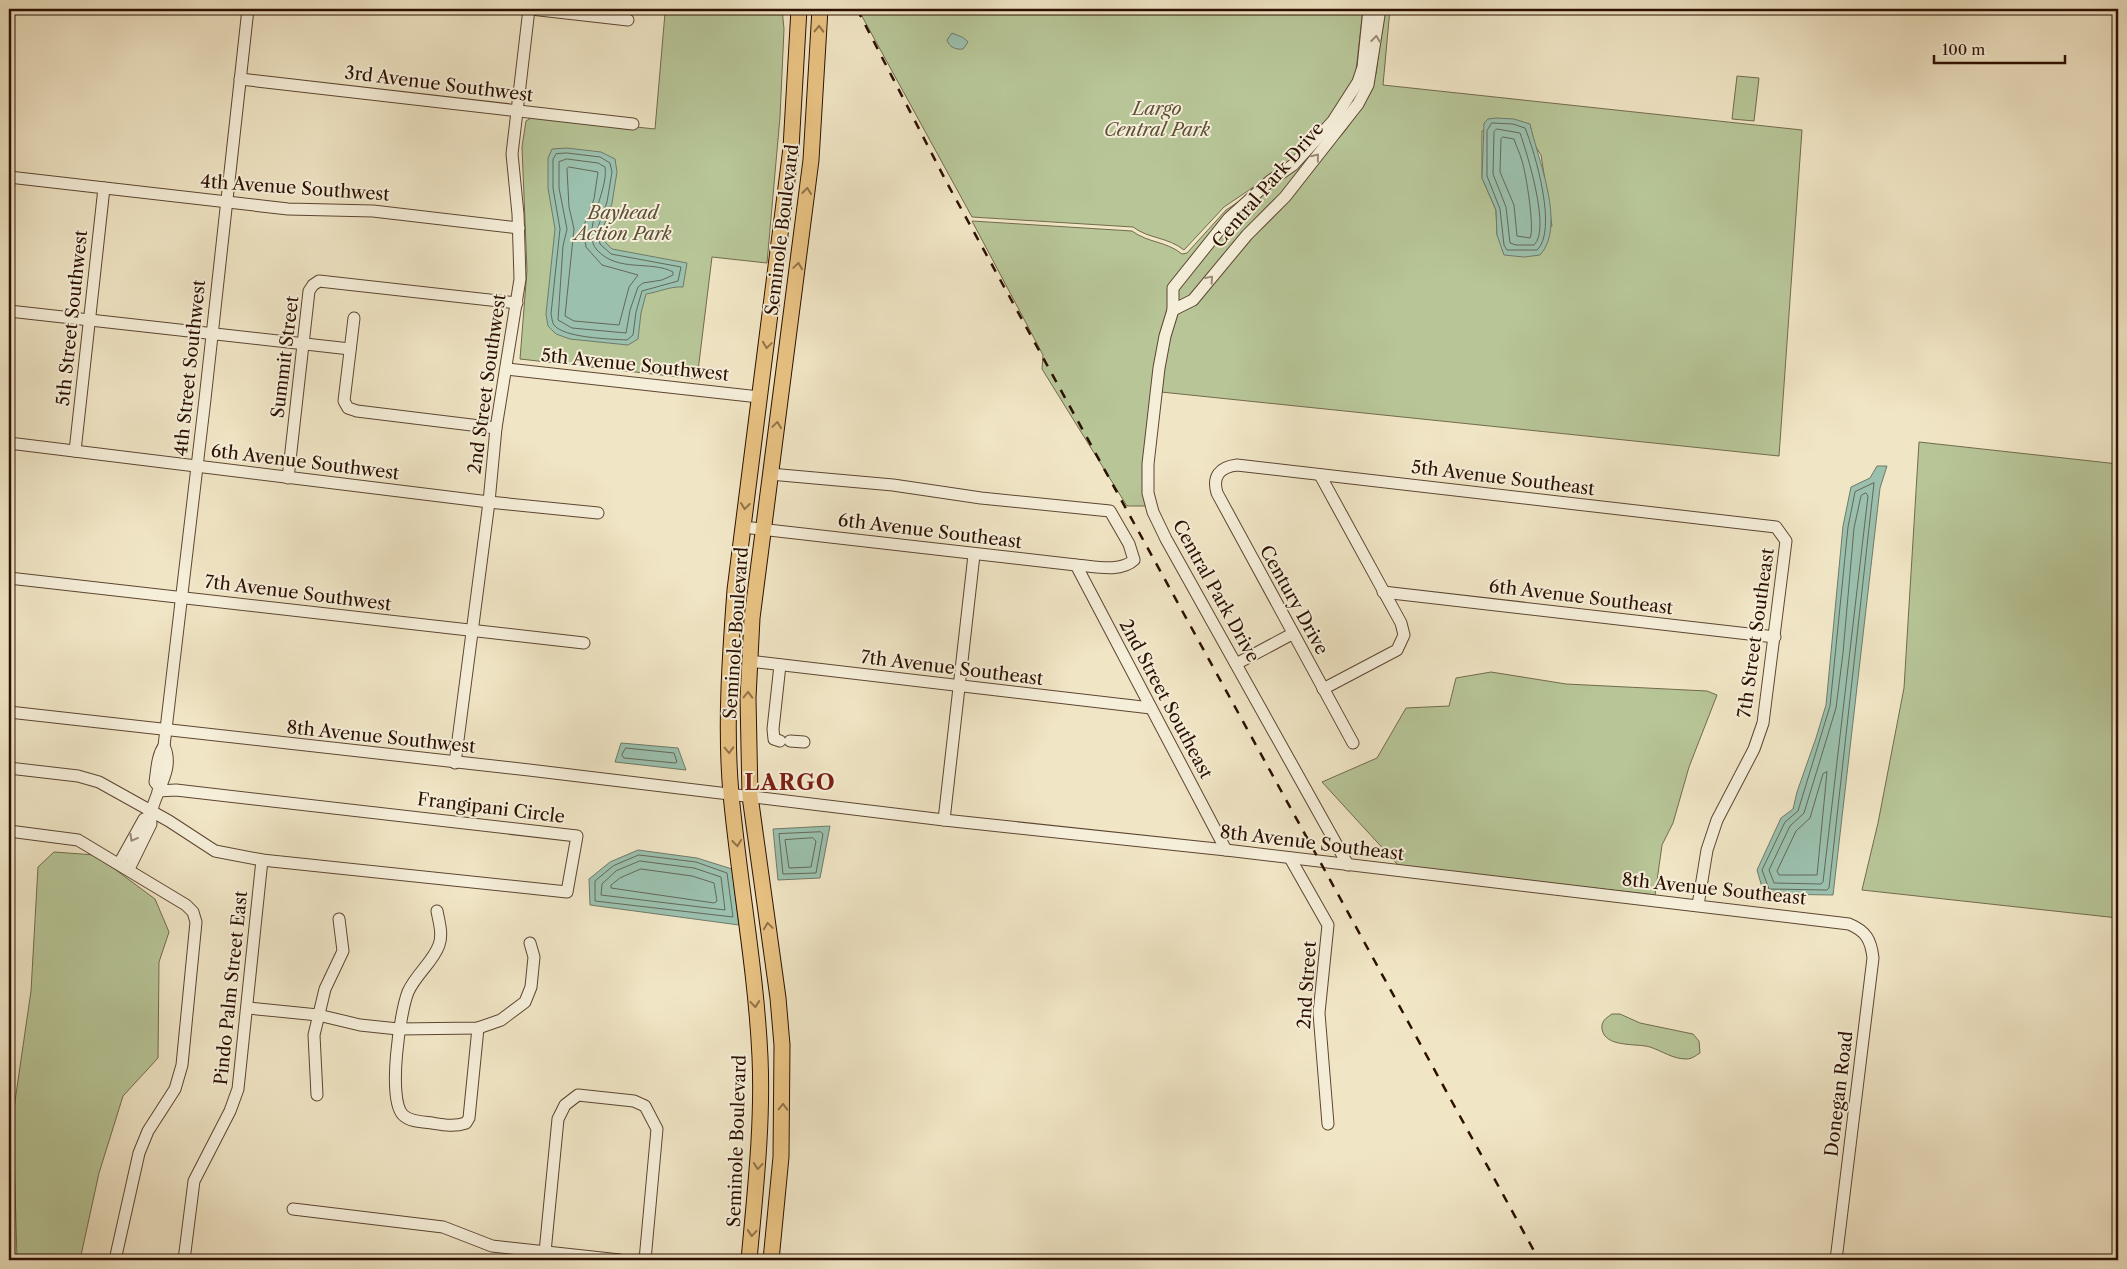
<svg xmlns="http://www.w3.org/2000/svg" width="2127" height="1269" font-family="'Libre Caslon Text',serif">
<style>
.green{fill:#b7c597;stroke:#726a4c;fill-rule:evenodd}
.water{fill:#9bc0ae;stroke:#6f7a68}
.lines{fill:none;stroke-linecap:round;stroke-linejoin:round}
.shore{stroke:#646857;stroke-width:1}
.minor-casing{stroke:#5d4531;stroke-width:13}
.major-casing{stroke:#2c1000;stroke-width:17}
.minor{stroke:#f5eed9;stroke-width:11}
.major{stroke:#e8c282;stroke-width:15}
.rail{stroke:#2c1000;stroke-width:2.5;stroke-dasharray:9 9;stroke-linecap:butt}
.oneway{stroke:#937248}
.oneway2{stroke:#9b8a77}
.labels{text-anchor:middle;stroke-width:4;stroke-linejoin:round;paint-order:stroke}
.street-label{font-size:18px;fill:#2c1000;stroke:#f5eed9}
.park-label{font-size:18px;font-style:italic;fill:#5d4f35;stroke:#f5eed9}
.district-label{font-size:22px;font-weight:bold;letter-spacing:1px;fill:#7a1f14;stroke:#f5eed9}
</style>
<rect width="100%" height="100%" fill="#f0e5c5"/>
<filter id="stains"><feTurbulence type="fractalNoise" baseFrequency=".004" numOctaves="4"/><feColorMatrix values="0 0 0 0 .2 0 0 0 0 .09 0 0 0 0 .02 0 0 0 .5 -.17"/></filter>
<radialGradient id="worn" r=".72"><stop offset=".6" stop-color="#630" stop-opacity="0"/><stop offset="1" stop-color="#630" stop-opacity=".3"/></radialGradient>
<g class="green">
<path d="M 627,9 L 782,9 L 784,29 L 780,117 L 767,263 L 712,257 L 697,379 L 520,359 L 527,270 L 522,147 L 526,121 L 534,116 L 655,129 L 665,13 Z"/>
<path d="M 858,9 L 1363,9 L 1356,71 L 1347,94 L 1309,143 L 1283,167 L 1224,207 L 1184,250 C 1168,237 1149,239 1133,227 L 972,217 Z"/>
<path d="M 1384,9 L 1390,9 L 1383,85 L 1802,130 L 1779,456 L 1161,392 L 1169,337 L 1177,315 L 1345,131 L 1361,107 L 1376,74 ZM 1530,125 L 1534,144 L 1541,155 L 1552,226 L 1497,235 L 1496,210 L 1482,178 L 1482,131 Z"/>
<path d="M 1737,76 L 1759,78 L 1754,121 L 1732,119 Z"/>
<path d="M 1362,84 L 1354,101 L 1282,193 L 1191,295 L 1178,302 L 1178,289 L 1232,222 Z"/>
<path d="M 1241,200 L 1226,215 L 1170,284 L 1169,307 L 1151,392 L 1146,506 L 1127,506 L 1042,369 L 1043,355 L 972,221 L 1132,231 C 1148,243 1166,241 1182,254 L 1187,253 L 1226,210 Z"/>
<path d="M 1919,442 L 2118,464 L 2118,918 L 1862,890 L 1878,823 L 1904,688 Z"/>
<path d="M 1491,672 L 1566,684 L 1707,691 L 1717,695 L 1689,767 L 1673,823 L 1662,845 L 1655,895 L 1399,866 L 1322,782 L 1377,758 L 1406,708 L 1449,706 L 1456,678 Z"/>
<path d="M 54,852 L 95,855 L 101,859 L 155,899 L 169,932 L 159,962 L 158,1058 L 123,1096 L 99,1173 L 80,1260 L 17,1260 L 13,1115 L 31,991 L 38,867 Z"/>
<path d="M 1612,1014 L 1620,1014 L 1640,1023 L 1693,1034 L 1699,1041 L 1700,1053 C 1695,1056 1692,1059 1686,1059 C 1673,1059 1662,1051 1650,1047 C 1636,1043 1605,1048 1602,1029 C 1601,1021 1606,1018 1612,1014 Z"/>
</g>
<g class="water">
<path d="M 952,33 C 958,36 963,36 968,42 L 963,49 C 956,50 949,47 947,40 Z"/>
<path d="M 1496,118 L 1514,119 L 1530,124 C 1537,157 1567,226 1540,255 L 1524,257 L 1504,255 L 1497,235 L 1496,210 L 1482,178 L 1484,123 L 1488,119 Z"/>
<path d="M 567,148 L 601,152 L 615,159 L 617,172 L 612,203 L 602,231 L 604,241 L 612,249 L 687,263 L 683,287 C 671,286 659,292 646,294 L 641,313 L 638,339 L 628,345 L 570,339 L 556,334 L 548,326 L 546,314 L 555,229 L 548,188 L 548,158 L 552,149 Z"/>
<path d="M 1877,466 L 1887,466 L 1880,488 L 1833,895 L 1764,894 L 1757,870 L 1781,818 L 1793,809 L 1797,792 L 1816,738 L 1826,705 L 1843,526 L 1851,487 L 1870,478 Z"/>
<path d="M 621,743 L 678,748 L 686,770 L 615,762 Z"/>
<path d="M 830,826 L 820,878 L 778,880 L 773,829 Z"/>
<path d="M 638,850 L 697,858 L 732,869 L 739,925 L 590,905 L 589,879 L 610,862 Z"/>
</g>
<g class="lines">
<g class="shore">
<path d="M 1492,123 L 1513,124 L 1525,128 C 1535,152 1558,231 1537,250 L 1507,250 L 1504,245 L 1500,209 L 1487,176 L 1487,131 Z"/>
<path d="M 1497,129 L 1520,133 C 1527,153 1551,230 1534,245 L 1516,245 L 1510,243 L 1506,207 L 1493,174 L 1494,132 Z"/>
<path d="M 1503,137 L 1514,139 C 1516,146 1520,153 1522,161 C 1526,173 1535,229 1530,238 L 1517,236 L 1514,205 L 1500,172 L 1501,139 Z"/>
<path d="M 567,153 L 600,157 L 610,163 L 612,172 L 607,202 L 597,230 L 600,244 L 611,254 L 681,267 L 678,281 L 642,291 L 636,312 L 633,335 L 627,340 C 610,339 564,338 554,325 C 552,322 552,318 551,314 L 560,229 L 553,188 L 553,159 L 556,154 Z"/>
<path d="M 567,159 L 598,163 L 605,167 C 609,191 580,232 597,250 C 618,273 651,260 673,272 L 673,275 L 662,280 L 643,283 L 638,287 L 630,310 L 626,333 L 572,328 L 558,320 L 563,246 L 567,229 L 559,188 L 559,162 Z"/>
<path d="M 569,167 L 598,172 L 594,199 L 583,228 L 586,247 L 602,265 L 638,275 L 629,287 L 619,325 L 574,321 L 565,316 L 574,229 L 569,207 L 567,169 Z"/>
<path d="M 1874,483 L 1829,888 L 1827,890 L 1769,889 L 1762,870 L 1785,822 L 1798,811 L 1830,706 L 1848,527 L 1855,492 Z"/>
<path d="M 1866,493 L 1868,496 L 1823,882 L 1821,884 L 1774,883 L 1769,870 L 1790,826 L 1804,813 L 1836,708 L 1843,653 L 1854,528 L 1861,496 Z"/>
<path d="M 626,748 L 674,753 L 677,762 L 675,763 L 624,758 L 622,755 Z"/>
<path d="M 1827,772 L 1817,875 L 1779,875 L 1777,871 L 1796,831 L 1810,818 L 1823,774 Z"/>
<path d="M 821,832 L 823,834 L 816,873 L 783,874 L 779,834 Z"/>
<path d="M 813,838 L 816,841 L 811,867 L 789,868 L 785,840 Z"/>
<path d="M 639,855 L 696,862 L 727,873 L 733,917 L 595,901 L 595,881 L 613,866 Z"/>
<path d="M 640,861 L 694,868 L 721,877 L 725,910 L 601,895 L 602,884 L 616,871 Z"/>
<path d="M 641,869 L 692,876 L 714,883 L 717,901 L 714,903 L 611,888 L 611,885 L 620,878 Z"/>
</g>
<defs>
<g id="minor">
<path d="M 531,9 L 628,20"/>
<path d="M 240,79 L 633,124"/>
<path d="M 9,177 L 288,209 L 373,211 L 519,228"/>
<path d="M 1173,310 L 1193,300 L 1247,235 L 1285,197 L 1358,104 L 1368,85 L 1380,9"/>
<path d="M 9,311 L 350,349"/>
<path d="M 354,318 L 344,401 L 348,408 L 357,411 L 496,428"/>
<path d="M 507,369 L 759,397"/>
<path d="M 9,443 L 489,502 L 598,513"/>
<path d="M 75,451 L 104,188"/>
<path d="M 1320,475 L 1401,623 L 1404,635 L 1397,650 L 1323,689"/>
<path d="M 288,478 L 309,291 L 313,285 L 319,281 L 517,303"/>
<path d="M 743,527 L 1076,565 C 1093,566 1120,573 1134,560 L 1129,544 L 1110,511 L 981,498 L 893,485 L 770,474"/>
<path d="M 1076,565 L 1226,850"/>
<path d="M 9,578 L 584,643"/>
<path d="M 1383,592 L 1775,637"/>
<path d="M 749,661 L 1151,708"/>
<path d="M 1236,664 L 1292,634"/>
<path d="M 780,665 L 773,729 L 774,739 L 780,741"/>
<path d="M 9,712 L 529,770 L 944,820 L 1226,850 L 1849,924 C 1866,931 1871,940 1873,958 L 1836,1260"/>
<path d="M 790,741 L 804,742"/>
<path d="M 1353,743 L 1217,493 C 1212,476 1220,467 1237,465 L 1776,527 L 1786,541 L 1763,723 L 1754,749 L 1717,820 L 1707,850 L 1698,905"/>
<path d="M 455,763 L 489,502 L 496,428 L 520,279 L 518,214 L 512,154 L 529,9"/>
<path d="M 9,768 L 78,776 L 99,782 L 169,821 L 215,851 L 262,860 L 567,892 L 577,836 L 176,790 L 158,791"/>
<path d="M 159,787 L 155,782 C 157,769 157,756 164,746 L 205,399 L 248,9"/>
<path d="M 944,820 L 974,555"/>
<path d="M 9,831 L 78,840 L 186,905 L 193,912 L 196,922 L 182,1065 L 175,1089 L 148,1131 L 139,1153 L 115,1260"/>
<path d="M 1290,858 L 1328,925 L 1319,1013 L 1328,1124"/>
<path d="M 119,864 L 144,819 L 150,817"/>
<path d="M 1348,865 L 1166,539 L 1153,512 L 1148,493 L 1148,464 L 1159,368 L 1165,336 L 1173,310 L 1173,288 L 1229,218 L 1270,181 L 1293,165 L 1333,121 L 1358,82 L 1363,67 L 1369,9"/>
<path d="M 129,869 L 151,824 C 148,797 177,773 164,746"/>
<path d="M 437,911 C 439,922 443,934 439,945 C 433,962 416,974 408,992 C 400,1012 387,1099 403,1115 C 410,1122 423,1122 432,1123 C 444,1125 454,1127 466,1123 L 469,1118 L 478,1028"/>
<path d="M 248,1008 L 318,1015 L 360,1025 L 398,1029 L 478,1028 L 501,1020 L 525,1002 L 531,987 L 534,957 L 530,943"/>
<path d="M 317,1095 L 314,1035 L 325,989 L 343,951 L 339,919"/>
<path d="M 293,1209 L 443,1227 L 492,1246 L 620,1260"/>
<path d="M 545,1252 L 558,1119 L 565,1105 L 578,1095 L 634,1101 L 645,1106 L 657,1129 L 645,1260"/>
<path d="M 184,1260 L 194,1181 L 230,1111 L 238,1089 L 262,860"/>
</g>
<g id="major">
<path d="M 749,1260 C 755,1193 763,1125 760,1057 C 756,969 739,881 731,794 C 725,726 730,657 735,590 L 791,148 L 799,9"/>
<path d="M 771,1260 L 781,1157 L 782,1045 L 778,998 L 750,796 L 748,698 L 752,618 L 811,160 L 820,9"/>
</g>
</defs>
<use href="#minor" class="minor-casing"/>
<use href="#major" class="major-casing"/>
<use href="#minor" class="minor"/>
<use href="#major" class="major"/>
<path class="rail" d="M 857,9 L 947,183 L 1539,1260"/>
</g>
<defs><path id="oneway-chevron" d="M-2-3.5L2.5 0L-2 3.5" fill="none" stroke-width="1.6" stroke-linecap="round" stroke-linejoin="round" transform="scale(1.25)"/></defs>
<g class="oneway">
<use href="#oneway-chevron" transform="translate(819 29) rotate(-89)"/>
<use href="#oneway-chevron" transform="translate(807 191) rotate(-83)"/>
<use href="#oneway-chevron" transform="translate(798 266) rotate(-82)"/>
<use href="#oneway-chevron" transform="translate(767 345) rotate(98)"/>
<use href="#oneway-chevron" transform="translate(777 425) rotate(-82)"/>
<use href="#oneway-chevron" transform="translate(745 506) rotate(97)"/>
<use href="#oneway-chevron" transform="translate(748 695) rotate(-88)"/>
<use href="#oneway-chevron" transform="translate(729 750) rotate(88)"/>
<use href="#oneway-chevron" transform="translate(737 843) rotate(84)"/>
<use href="#oneway-chevron" transform="translate(768 926) rotate(-98)"/>
<use href="#oneway-chevron" transform="translate(755 1004) rotate(85)"/>
<use href="#oneway-chevron" transform="translate(783 1107) rotate(-89)"/>
<use href="#oneway-chevron" transform="translate(758 1166) rotate(95)"/>
<use href="#oneway-chevron" transform="translate(752 1233) rotate(95)"/>
</g>
<g class="oneway2">
<use href="#oneway-chevron" transform="translate(1376 39) rotate(-83)"/>
<use href="#oneway-chevron" transform="translate(1316 157) rotate(-51)"/>
<use href="#oneway-chevron" transform="translate(1210 279) rotate(-49)"/>
<use href="#oneway-chevron" transform="translate(133 838) rotate(119)"/>
</g>
<g class="labels">
<g class="street-label">
<text transform="translate(439 84) rotate(7)" y="6">3rd Avenue Southwest</text>
<text transform="translate(1268 185) rotate(-49)" y="6">Central Park Drive</text>
<text transform="translate(295 188) rotate(4)" y="6">4th Avenue Southwest</text>
<text transform="translate(782 230) rotate(-83)" y="6">Seminole Boulevard</text>
<text transform="translate(72 318) rotate(-84)" y="6">5th Street Southwest</text>
<text transform="translate(285 357) rotate(-83)" y="6">Summit Street</text>
<text transform="translate(635 365) rotate(6)" y="6">5th Avenue Southwest</text>
<text transform="translate(190 368) rotate(-84)" y="6">4th Street Southwest</text>
<text transform="translate(487 384) rotate(-82)" y="6">2nd Street Southwest</text>
<text transform="translate(305 462) rotate(7)" y="6">6th Avenue Southwest</text>
<text transform="translate(1503 478) rotate(7)" y="6">5th Avenue Southeast</text>
<text transform="translate(930 531) rotate(7)" y="6">6th Avenue Southeast</text>
<text transform="translate(1216 591) rotate(61)" y="6">Central Park Drive</text>
<text transform="translate(298 593) rotate(7)" y="6">7th Avenue Southwest</text>
<text transform="translate(1581 597) rotate(7)" y="6">6th Avenue Southeast</text>
<text transform="translate(1294 600) rotate(61)" y="6">Century Drive</text>
<text transform="translate(736 633) rotate(-86)" y="6">Seminole Boulevard</text>
<text transform="translate(1756 633) rotate(-82)" y="6">7th Street Southeast</text>
<text transform="translate(952 668) rotate(7)" y="6">7th Avenue Southeast</text>
<text transform="translate(1166 699) rotate(62)" y="6">2nd Street Southeast</text>
<text transform="translate(381 737) rotate(6)" y="6">8th Avenue Southwest</text>
<text transform="translate(491 808) rotate(7)" y="6">Frangipani Circle</text>
<text transform="translate(1312 843) rotate(7)" y="6">8th Avenue Southeast</text>
<text transform="translate(1714 889) rotate(6)" y="6">8th Avenue Southeast</text>
<text transform="translate(1307 985) rotate(-86)" y="6">2nd Street</text>
<text transform="translate(231 988) rotate(-84)" y="6">Pindo Palm Street East</text>
<text transform="translate(1839 1094) rotate(-83)" y="6">Donegan Road</text>
<text transform="translate(737 1141) rotate(-88)" y="6">Seminole Boulevard</text>
</g>
<g class="park-label">
<text x="1157" y="115">Largo<tspan x="1157" dy="21">Central Park</tspan></text>
<text x="623" y="219">Bayhead<tspan x="623" dy="21">Action Park</tspan></text>
</g>
<g class="district-label">
<text x="790" y="790">LARGO</text>
</g>
</g>
<rect width="2127" height="1269" fill="none" stroke="#f0e5c5" stroke-width="30"/>
<rect x="10" y="10" width="2107" height="1249" fill="none" stroke="#2c1000" stroke-width="2.5"/>
<rect x="15" y="15" width="2097" height="1239" fill="none" stroke="#2c1000"/>
<path d="M1934 55v8h131v-8" fill="none" stroke="#2c1000" stroke-width="2.5"/>
<text x="1942" y="55" font-size="15" fill="#2c1000" stroke="#f5eed9" stroke-width="4" paint-order="stroke">100 m</text>
<rect width="100%" height="100%" filter="url(#stains)"/>
<rect width="100%" height="100%" fill="url(#worn)"/>
</svg>
